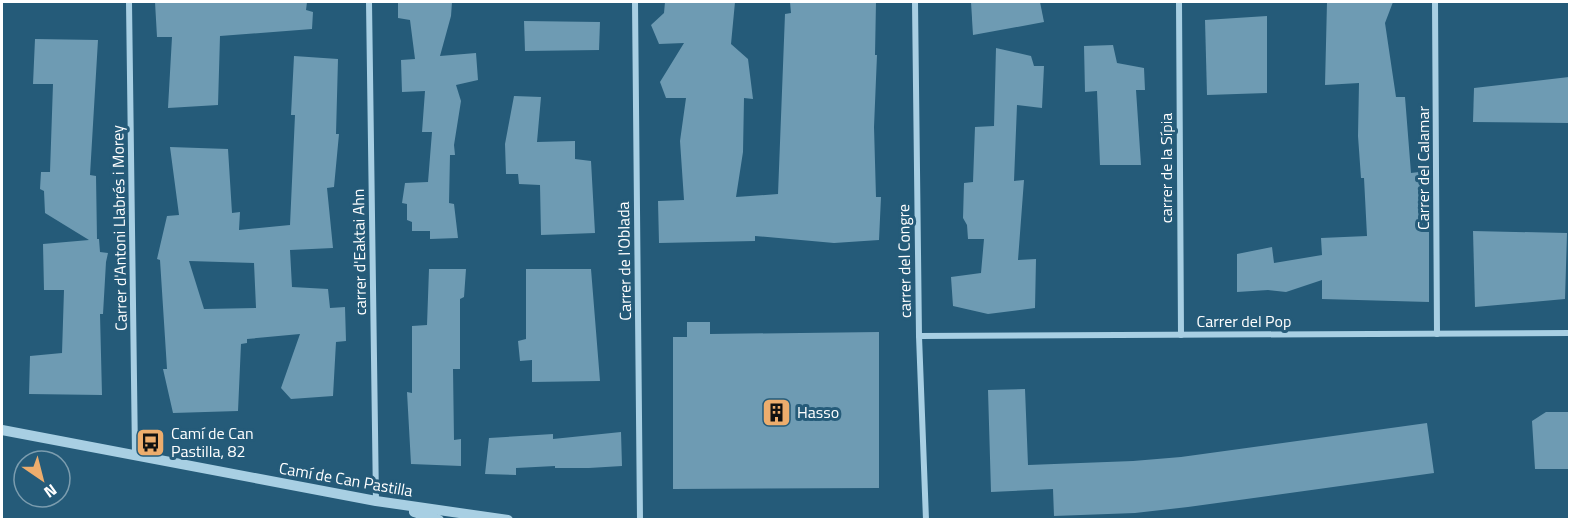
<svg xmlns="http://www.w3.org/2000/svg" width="1571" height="521" font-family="'Titillium Web',sans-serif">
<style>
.building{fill:#6e9bb3;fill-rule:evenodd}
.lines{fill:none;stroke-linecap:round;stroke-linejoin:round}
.minor{stroke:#a8cfe3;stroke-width:6}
.tertiary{stroke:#a8cfe3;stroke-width:10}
.labels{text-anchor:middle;stroke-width:6;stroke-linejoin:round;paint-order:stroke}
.street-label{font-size:16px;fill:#fff;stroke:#255b79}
.poi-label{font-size:16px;fill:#fff;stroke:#255b79;text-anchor:start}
</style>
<rect width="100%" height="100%" fill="#255b79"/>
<g class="building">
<path d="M 155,2 L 307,2 L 306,10 L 313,12 L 312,29 L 220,36 L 218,105 L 168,108 L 172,37 L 157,37 Z"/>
<path d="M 398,2 L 452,2 L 451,16 L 440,56 L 476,53 L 478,80 L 456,85 L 461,101 L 454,145 L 455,155 L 450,155 L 449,203 L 454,204 L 458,238 L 430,239 L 430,231 L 412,231 L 412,222 L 407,220 L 407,204 L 402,203 L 405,183 L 428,182 L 432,132 L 422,132 L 425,91 L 402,92 L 401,60 L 415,59 L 410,20 L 398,18 Z"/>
<path d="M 665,2 L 735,2 L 731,44 L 748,59 L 753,99 L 744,98 L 743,152 L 736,197 L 778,194 L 785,14 L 791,13 L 790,2 L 876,2 L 875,55 L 877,55 L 874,127 L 876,197 L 881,197 L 879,240 L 834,243 L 755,236 L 755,241 L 659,243 L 658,201 L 684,200 L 680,141 L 686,98 L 666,98 L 660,82 L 684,43 L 659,44 L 651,25 L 664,13 Z"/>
<path d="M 971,2 L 1040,2 L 1044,22 L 973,35 Z"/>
<path d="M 1327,2 L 1393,2 L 1385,23 L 1396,97 L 1405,97 L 1411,173 L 1419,172 L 1423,232 L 1429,232 L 1429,302 L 1322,299 L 1322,280 L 1286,292 L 1268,290 L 1237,292 L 1237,254 L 1272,247 L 1274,263 L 1322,255 L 1321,238 L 1367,236 L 1364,178 L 1361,178 L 1358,136 L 1359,83 L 1325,85 Z"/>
<path d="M 1267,16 L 1267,93 L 1207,95 L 1205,20 Z"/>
<path d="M 524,21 L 600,22 L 599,50 L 525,51 Z"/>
<path d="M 35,39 L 98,40 L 90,175 L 96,176 L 97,239 L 99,239 L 100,252 L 108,253 L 106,262 L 103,314 L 100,314 L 102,395 L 29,394 L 30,356 L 62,353 L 64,290 L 44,290 L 43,244 L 89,240 L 45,213 L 44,191 L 40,189 L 41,172 L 50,172 L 53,84 L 33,84 Z"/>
<path d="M 1113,45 L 1117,63 L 1144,68 L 1145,90 L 1136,90 L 1141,165 L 1100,165 L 1097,91 L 1085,92 L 1084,46 Z"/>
<path d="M 996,48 L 1031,56 L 1034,66 L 1044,66 L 1042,108 L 1017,105 L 1014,181 L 1024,180 L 1018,260 L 1036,259 L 1035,308 L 988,314 L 953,306 L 951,277 L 981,273 L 984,239 L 968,239 L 967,225 L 963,218 L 964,183 L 973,182 L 975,127 L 994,126 Z"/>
<path d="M 294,56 L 338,59 L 336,134 L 339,134 L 334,187 L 327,188 L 333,248 L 290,250 L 292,287 L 328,289 L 330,308 L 345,307 L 346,341 L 336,342 L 333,396 L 291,399 L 281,388 L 300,334 L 247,339 L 247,343 L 241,344 L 238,411 L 173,413 L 163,369 L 167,369 L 160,260 L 157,259 L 167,216 L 179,215 L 170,147 L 228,149 L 232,213 L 240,212 L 239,230 L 290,225 L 295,115 L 291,115 ZM 189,261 L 254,263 L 256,308 L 204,309 Z"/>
<path d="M 1569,77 L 1569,123 L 1473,122 L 1474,88 Z"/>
<path d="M 514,96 L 541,97 L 537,142 L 575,141 L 575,159 L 591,161 L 595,233 L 541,235 L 540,185 L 519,184 L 518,174 L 506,174 L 505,144 Z"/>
<path d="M 1473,231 L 1567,233 L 1565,299 L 1475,307 Z"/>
<path d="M 429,269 L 466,269 L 464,297 L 460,299 L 460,369 L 453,369 L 454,440 L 461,439 L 461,466 L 411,464 L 407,392 L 412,393 L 412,326 L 427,325 Z"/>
<path d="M 526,269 L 591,269 L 600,381 L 532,382 L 532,360 L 520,361 L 518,341 L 526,339 Z"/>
<path d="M 687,322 L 710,322 L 710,334 L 879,332 L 879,488 L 673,489 L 673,337 L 687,337 Z"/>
<path d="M 1025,389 L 1028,465 L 1133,461 L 1181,457 L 1427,423 L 1434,473 L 1188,507 L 1135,513 L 1054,516 L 1053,489 L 991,492 L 988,390 Z"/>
<path d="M 1546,412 L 1569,412 L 1569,469 L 1535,469 L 1532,421 Z"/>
<path d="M 621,432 L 622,466 L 589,468 L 555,468 L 555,466 L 516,468 L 516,475 L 485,474 L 489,438 L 553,434 L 553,439 Z"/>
</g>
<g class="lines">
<g class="minor">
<path d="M 129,2 L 135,455"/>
<path d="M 369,2 L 376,501"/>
<path d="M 635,2 L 640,520"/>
<path d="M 915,2 L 919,336 L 926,520"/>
<path d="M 1179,2 L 1181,335"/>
<path d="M 1435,2 L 1437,334"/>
<path d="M 919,336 L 1570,333"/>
</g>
<g class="tertiary">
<path d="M 2,430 L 376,501 L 508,520"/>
<path d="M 414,512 L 439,520"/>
</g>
</g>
<defs>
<symbol id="building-square" viewBox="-11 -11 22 22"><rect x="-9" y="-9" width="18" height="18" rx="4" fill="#edad6d" stroke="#255b79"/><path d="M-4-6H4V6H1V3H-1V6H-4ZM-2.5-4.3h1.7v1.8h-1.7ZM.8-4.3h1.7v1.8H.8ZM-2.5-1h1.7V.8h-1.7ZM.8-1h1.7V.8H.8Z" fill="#111"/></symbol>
<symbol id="bus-square" viewBox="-11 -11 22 22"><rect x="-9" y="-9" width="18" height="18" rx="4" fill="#edad6d" stroke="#255b79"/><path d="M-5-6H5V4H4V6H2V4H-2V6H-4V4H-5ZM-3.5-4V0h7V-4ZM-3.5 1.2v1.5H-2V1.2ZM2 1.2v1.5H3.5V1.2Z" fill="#111"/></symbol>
</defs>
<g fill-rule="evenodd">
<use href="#building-square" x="760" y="396" width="33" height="33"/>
<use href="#bus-square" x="134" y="426" width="33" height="33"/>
</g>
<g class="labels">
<g class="street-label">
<text transform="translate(1166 168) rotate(-90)" y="6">carrer de la Sípia</text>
<text transform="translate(1423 168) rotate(-90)" y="6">Carrer del Calamar</text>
<text transform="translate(119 228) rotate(-91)" y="6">Carrer d'Antoni Llabrés i Morey</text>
<text transform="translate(359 252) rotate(-91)" y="6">carrer d'Eaktai Ahn</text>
<text transform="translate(624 261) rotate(-91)" y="6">Carrer de l'Oblada</text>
<text transform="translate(904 261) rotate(-91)" y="6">carrer del Congre</text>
<text x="1244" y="327">Carrer del Pop</text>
<text transform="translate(346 479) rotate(10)" y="6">Camí de Can Pastilla</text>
</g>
<g class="poi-label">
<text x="797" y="418">Hasso</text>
<text x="171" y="439">Camí de Can<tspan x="171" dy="18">Pastilla, 82</tspan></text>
</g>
</g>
<rect width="1571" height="521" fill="none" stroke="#ffffff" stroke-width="6"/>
<g transform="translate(42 479) rotate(145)"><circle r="28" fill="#255b79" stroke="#7c9daf" stroke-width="1.5"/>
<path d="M0-4.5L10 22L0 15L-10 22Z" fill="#edad6d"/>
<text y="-9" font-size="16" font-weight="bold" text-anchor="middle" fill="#ffffff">N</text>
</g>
</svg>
